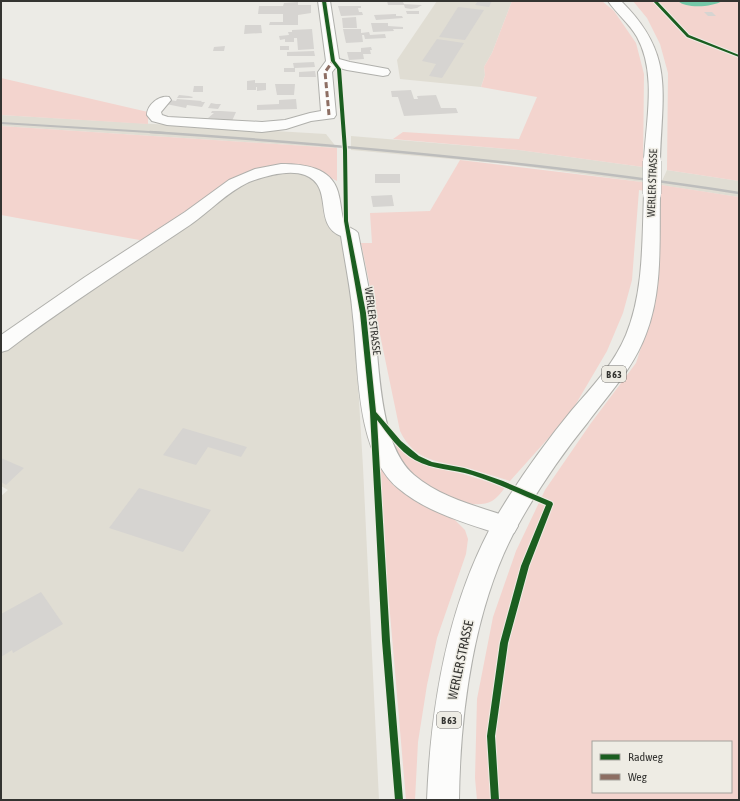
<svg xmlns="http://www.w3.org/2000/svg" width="740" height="801" font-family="'Asap Condensed',sans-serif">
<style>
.built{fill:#e0ddd3}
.green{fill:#f3d4ce;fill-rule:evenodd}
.water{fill:#74c8a8}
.building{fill:#d6d4d1}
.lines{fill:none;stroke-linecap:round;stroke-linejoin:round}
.minor-casing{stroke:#b0b0ac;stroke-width:2}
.major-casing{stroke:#b0b0ac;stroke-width:2}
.minor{fill:#fcfcfb;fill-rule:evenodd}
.major{fill:#fcfcfb;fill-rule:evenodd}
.rail-far1{stroke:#bdbdbc;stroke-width:2}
.rail{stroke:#bdbdbc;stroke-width:2.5}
.major-bridge-casing{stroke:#b0b0ac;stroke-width:19;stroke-linecap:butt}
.major-bridge{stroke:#fcfcfb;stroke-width:18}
.quiet{stroke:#8d6e63;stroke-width:3;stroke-dasharray:6 3;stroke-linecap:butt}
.cycleway-casing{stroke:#eeece4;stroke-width:2}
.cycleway{fill:#1b5e20;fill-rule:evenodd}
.labels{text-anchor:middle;stroke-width:3;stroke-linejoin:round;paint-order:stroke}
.shield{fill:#eeece4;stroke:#6c6b67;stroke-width:1}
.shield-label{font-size:10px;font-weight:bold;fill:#343431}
.street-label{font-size:11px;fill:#343431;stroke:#eeece4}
.near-street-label{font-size:13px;fill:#343431;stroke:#eeece4}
</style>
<rect width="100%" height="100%" fill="#ecebe6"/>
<g class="built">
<path d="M 437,1 L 512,1 L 492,53 L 484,67 L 485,75 L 481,87 L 400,79 L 397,60 Z"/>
<path d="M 1,115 L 326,134 L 337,148 L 1,126 Z"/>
<path d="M 351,136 L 519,150 L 643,167 L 642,182 L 507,164 L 351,150 Z"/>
<path d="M 272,170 L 319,175 L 333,217 L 349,233 L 363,467 L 379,800 L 1,800 L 1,496 L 8,490 L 1,486 L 1,345 L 225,188 Z"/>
<path d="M 667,170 L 739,181 L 739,197 L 660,185 Z"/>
</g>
<g class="green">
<path d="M 512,1 L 602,1 L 614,11 L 636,43 L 644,74 L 643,167 L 519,150 L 393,139 L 403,132 L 519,139 L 537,97 L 481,87 L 485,75 L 484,67 L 492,53 Z"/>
<path d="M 633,1 L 739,1 L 739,181 L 667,170 L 668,73 L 660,44 L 647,18 Z"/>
<path d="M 1,78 L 148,112 L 148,124 L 1,115 Z"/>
<path d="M 1,126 L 337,148 L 337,181 L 310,168 L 239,176 L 220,186 L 181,217 L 145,241 L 1,215 Z"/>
<path d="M 460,160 L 642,182 L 739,197 L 739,800 L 477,800 L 475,778 L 477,699 L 493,617 L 516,551 L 545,490 L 591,423 L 636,363 L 651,317 L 657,193 L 639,190 L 632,280 L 623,313 L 607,351 L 570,414 L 510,481 C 496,477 482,472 468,468 C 438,461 415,462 400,431 L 361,243 L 372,243 L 370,213 L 430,211 ZM 593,742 L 731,742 L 731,792 L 593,792 Z"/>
<path d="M 397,444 C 413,467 438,468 463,474 C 477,478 491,483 505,487 C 502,492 497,498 492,501 C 469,513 424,488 409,471 C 403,463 399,456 395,447 Z"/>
<path d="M 377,462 L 393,485 L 418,503 L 455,520 L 465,530 L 468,539 L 466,554 L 437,638 L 427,685 L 418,742 L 415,800 L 406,800 Z"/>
</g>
<path class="water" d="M 678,1 L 722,1 C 713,7 686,9 678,1 Z"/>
<g class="building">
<path d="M 387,1 L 395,1 L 396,2 L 403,2 L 404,4 L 422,5 L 417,8 L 411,9 L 405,8 L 404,5 L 388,5 Z"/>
<path d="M 478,1 L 492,1 L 489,7 L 475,5 Z"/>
<path d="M 298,2 L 298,5 L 311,5 L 311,13 L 298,15 L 298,25 L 269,25 L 270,22 L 283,22 L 283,14 L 258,14 L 259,6 L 283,6 L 284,3 Z"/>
<path d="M 338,6 L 361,6 L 361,8 L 358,8 L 359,12 L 362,12 L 363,15 L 341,16 Z"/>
<path d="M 458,7 L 484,10 L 465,40 L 439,37 Z"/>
<path d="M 406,11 L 419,11 L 419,14 L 407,14 Z"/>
<path d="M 704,12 L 712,12 L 716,16 L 708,16 Z"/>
<path d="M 396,14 L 396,16 L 402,16 L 403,18 L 376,20 L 374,15 Z"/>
<path d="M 356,17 L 357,28 L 343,28 L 342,18 Z"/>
<path d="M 371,23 L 388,23 L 388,26 L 403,27 L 403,29 L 393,29 L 394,31 L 373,32 Z"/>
<path d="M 245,25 L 261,25 L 262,33 L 244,34 Z"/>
<path d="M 312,29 L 314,49 L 298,50 L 297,38 L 294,38 L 294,42 L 285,42 L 285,39 L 280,40 L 279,36 L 289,35 L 288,32 L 292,32 L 292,30 Z"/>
<path d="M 343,29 L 361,29 L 361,33 L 369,32 L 370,35 L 385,34 L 386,38 L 365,39 L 364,35 L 362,35 L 363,42 L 346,43 Z"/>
<path d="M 437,39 L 464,43 L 442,78 L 429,76 L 436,64 L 422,61 Z"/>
<path d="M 225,46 L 224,51 L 213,51 L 214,47 Z"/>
<rect x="280" y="46" width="9" height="4"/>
<path d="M 371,47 L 372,50 L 370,50 L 371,54 L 363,54 L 364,59 L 349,60 L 347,52 L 361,52 L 361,48 Z"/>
<path d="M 314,51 L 315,56 L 287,56 L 287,52 Z"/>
<path d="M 314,62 L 315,67 L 295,68 L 295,72 L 284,72 L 284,68 L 294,68 L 293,63 Z"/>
<path d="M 315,71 L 316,77 L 299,77 L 299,72 Z"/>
<path d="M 255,80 L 255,83 L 266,83 L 266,90 L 257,91 L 257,87 L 256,87 L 256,90 L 247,90 L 247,81 Z"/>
<path d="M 275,84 L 295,84 L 294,95 L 277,95 Z"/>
<path d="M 194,86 L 203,86 L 203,92 L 193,92 Z"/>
<path d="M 411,90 L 414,99 L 418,99 L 417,96 L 436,95 L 441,108 L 456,108 L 458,113 L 404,116 L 398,97 L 392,97 L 391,91 Z"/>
<path d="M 179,95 L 189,96 L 193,97 L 192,98 L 177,98 Z"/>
<path d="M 177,99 L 202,101 L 201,102 L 205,102 L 202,107 L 187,105 L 186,108 L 166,104 L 170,100 L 176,101 Z"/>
<path d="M 296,99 L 297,109 L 257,110 L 257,105 L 279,104 L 279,100 Z"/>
<path d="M 211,103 L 216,104 L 221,104 L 218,109 L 208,108 Z"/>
<path d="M 212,111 L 221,111 L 236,112 L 232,121 L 208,118 L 214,113 L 211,113 Z"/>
<rect x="375" y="174" width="25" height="9"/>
<path d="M 392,195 L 394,206 L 373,207 L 371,196 Z"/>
<path d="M 183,428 L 247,447 L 241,457 L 208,447 L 196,465 L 163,455 Z"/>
<path d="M 1,458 L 24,468 L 6,485 L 1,482 Z"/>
<path d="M 139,488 L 211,510 L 183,552 L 109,528 Z"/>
<path d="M 41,592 L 63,624 L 13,653 L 12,650 L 1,657 L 1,614 Z"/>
</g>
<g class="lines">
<defs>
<g id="minor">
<path d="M 318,1 L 330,1 L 339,59 L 350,62 L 388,69 L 390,72 L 388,75 L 383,76 L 347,70 L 336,67 L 332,72 L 336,115 L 334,118 L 311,121 L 286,129 L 262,132 L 167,125 L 152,121 L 147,115 C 147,105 159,95 169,97 L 171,100 L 161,112 L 162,115 L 168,117 L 262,122 L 285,120 L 310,113 L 321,111 L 318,72 L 326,61 Z"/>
<path d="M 281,164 C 304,164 331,167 338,192 C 341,202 341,213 344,223 C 347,228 354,228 358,233 C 363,260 369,287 373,314 C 380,360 377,443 414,475 C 442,499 481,507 514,519 L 518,526 L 514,533 L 505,536 C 469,524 427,513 398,488 C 355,451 359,368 353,317 C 351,290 345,263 341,236 C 312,224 335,187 305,175 C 289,169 265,176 249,182 C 227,192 210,211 190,225 C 129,266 67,305 8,350 L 1,352 L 1,335 L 85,277 L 185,212 L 229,180 L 255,169 Z"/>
</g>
<g id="major">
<path d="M 608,1 L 621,1 C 675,54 662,92 660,161 L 658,164 L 652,166 L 646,164 L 644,161 C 646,121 657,73 637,37 C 629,23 617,14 608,1 Z"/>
<path d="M 652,189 L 658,190 L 660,194 C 659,241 663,290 646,334 C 634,367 609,394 588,422 C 562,454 538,489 518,525 C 474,604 460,712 459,800 L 427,800 C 431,703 448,601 497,516 C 519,479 545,443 572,410 C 592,387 614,364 626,335 C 644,291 642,241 644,194 L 646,190 Z"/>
</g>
</defs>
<use href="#minor" class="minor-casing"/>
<use href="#major" class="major-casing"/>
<use href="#minor" class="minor"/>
<use href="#major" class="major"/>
<path class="rail-far1" d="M 1,123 L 166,133"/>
<path class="rail" d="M 150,132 C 348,145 544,163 739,193"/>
<defs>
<path id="major-bridge" d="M 652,161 L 652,194"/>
</defs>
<use href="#major-bridge" class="major-bridge-casing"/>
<use href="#major-bridge" class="major-bridge"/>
<path class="quiet" d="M 329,115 L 325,72 L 333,61 L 335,64"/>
<defs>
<g id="cycleway">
<path d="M 322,1 L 326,1 L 335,61 L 341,69 L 347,150 L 348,221 L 366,313 L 376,412 L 401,441 L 419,456 L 432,462 L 464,468 L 483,474 L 503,481 L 552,502 L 553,504 L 529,566 L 508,643 L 495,736 L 499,800 L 491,800 L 487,736 L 500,643 L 521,566 L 546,505 C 522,495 497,483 472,475 C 453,469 433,470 415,460 C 399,451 388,434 377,420 L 390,641 L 403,800 L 395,800 L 382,641 L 370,412 L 360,313 L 344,221 L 343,150 L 337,69 L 331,61 Z"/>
<path d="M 653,1 L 657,1 L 689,35 L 739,55 L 739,57 L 687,37 Z"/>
</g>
</defs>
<use href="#cycleway" class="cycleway-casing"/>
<use href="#cycleway" class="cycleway"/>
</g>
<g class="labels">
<g class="shield">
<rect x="602" y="366" width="24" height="16" rx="3"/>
<rect x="437" y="712" width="24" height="16" rx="3"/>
</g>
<g class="shield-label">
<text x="614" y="378">B 63</text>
<text x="449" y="724">B 63</text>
</g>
<g class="street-label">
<text transform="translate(652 183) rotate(-88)" y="4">WERLER STRASSE</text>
<text transform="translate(373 321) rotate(83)" y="4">WERLER STRASSE</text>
</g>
<g class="near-street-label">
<text transform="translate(460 660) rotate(-78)" y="5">WERLER STRASSE</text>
</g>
</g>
<rect width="740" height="801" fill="none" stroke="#343431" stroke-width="4"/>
<rect x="592" y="741" width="140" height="52" fill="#eeece4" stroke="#a4a29c"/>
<rect x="600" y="754" width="20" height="6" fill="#1b5e20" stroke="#a4a29c"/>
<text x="628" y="761" font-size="12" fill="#343431">Radweg</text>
<rect x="600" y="774" width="20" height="6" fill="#8d6e63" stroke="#a4a29c"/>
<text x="628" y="781" font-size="12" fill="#343431">Weg</text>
</svg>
